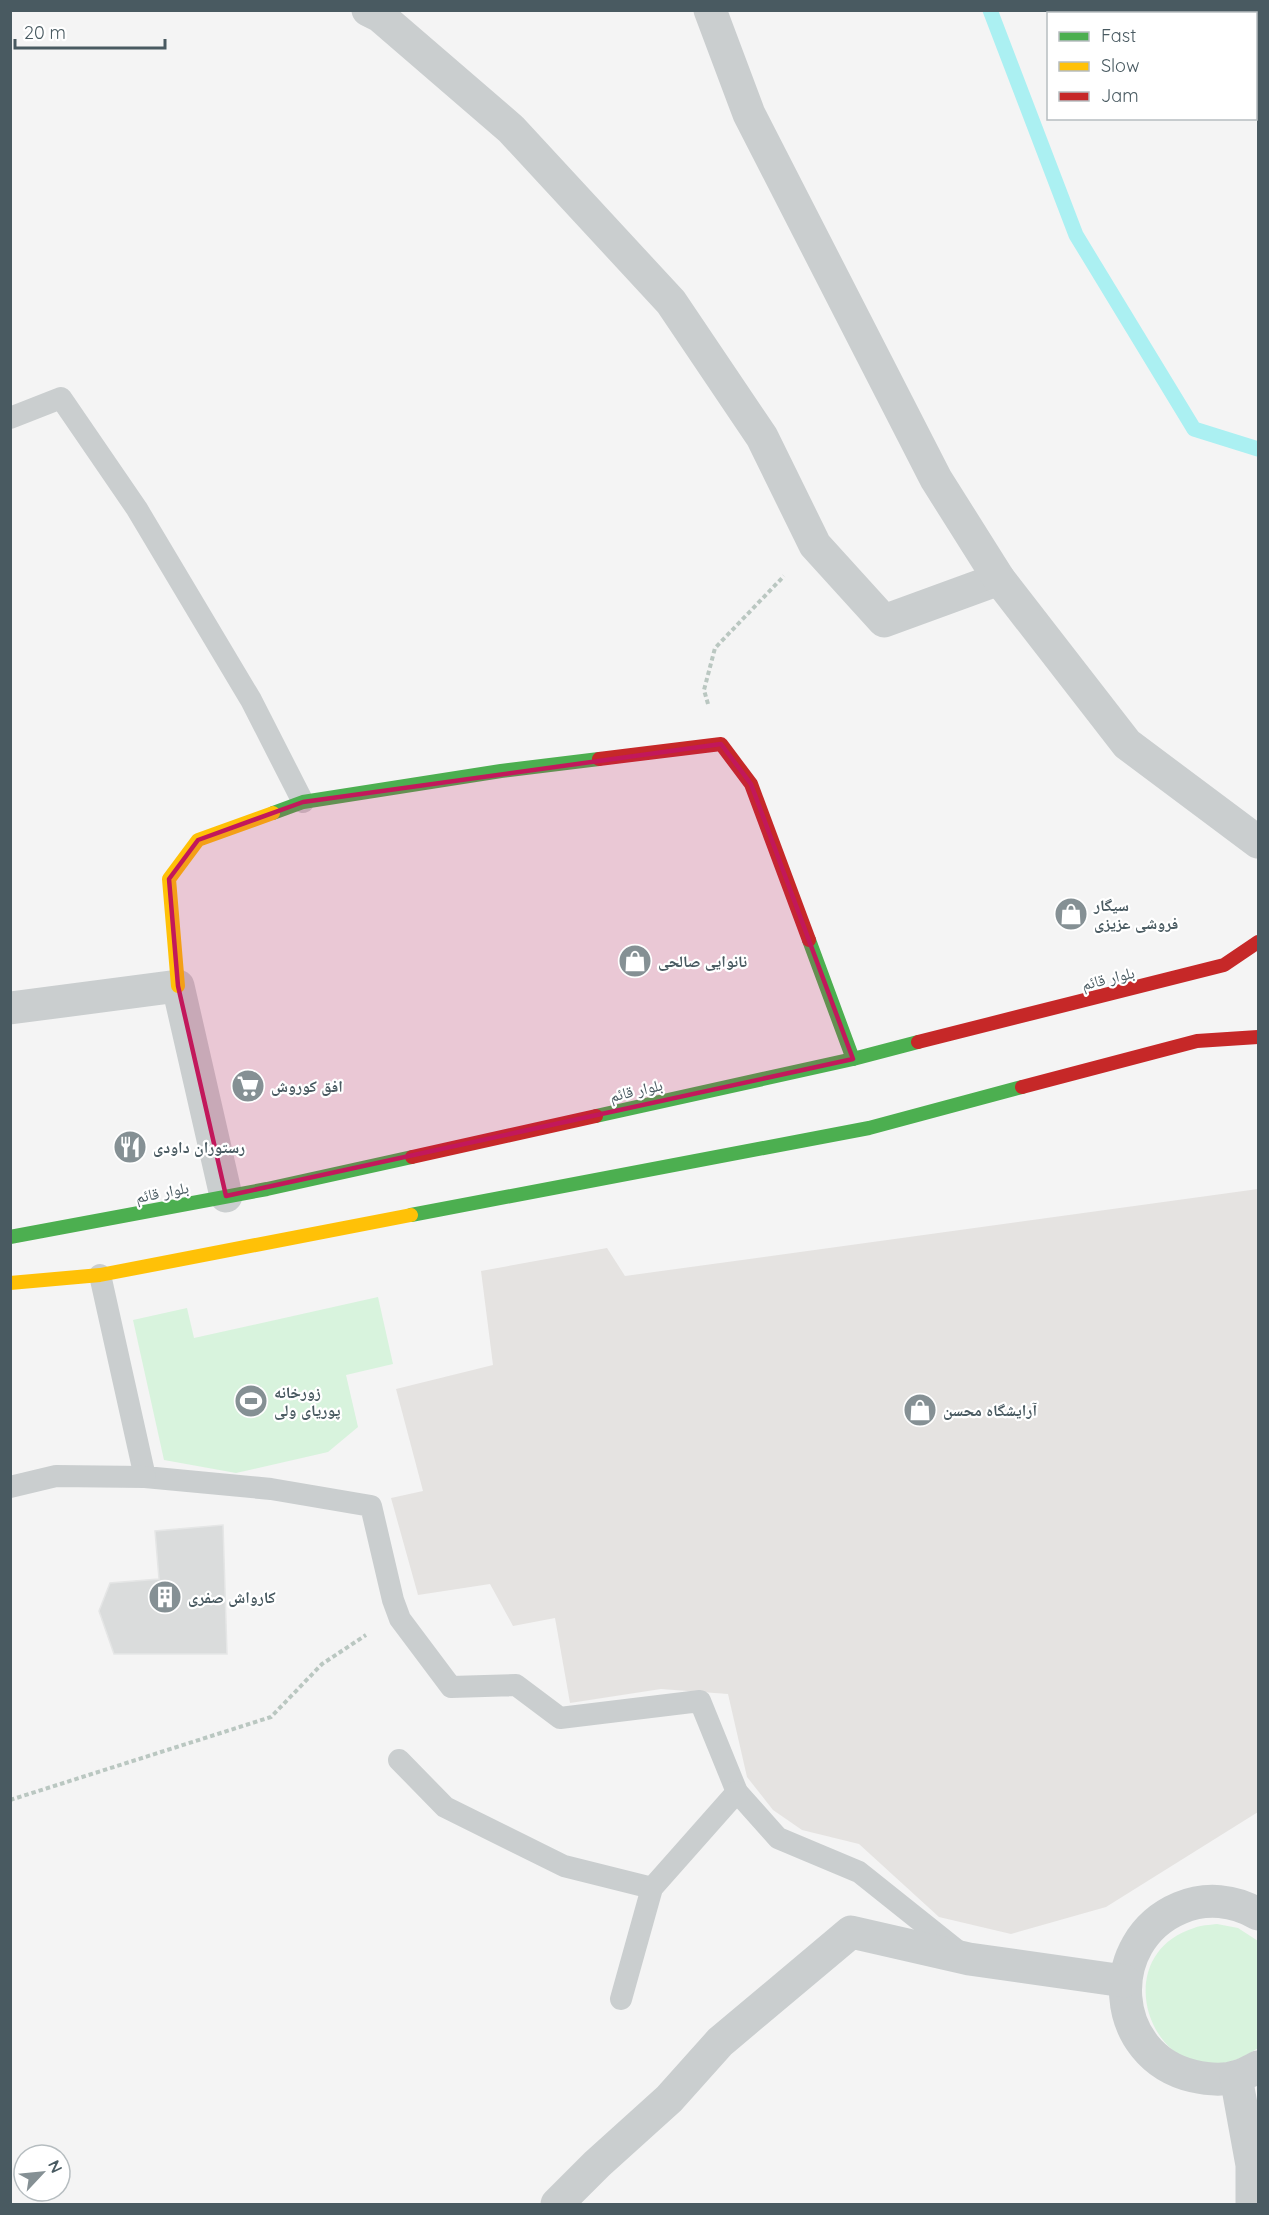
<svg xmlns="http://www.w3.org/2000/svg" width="1269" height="2215" font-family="Quicksand,'Noto Naskh Arabic',sans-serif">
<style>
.commercial{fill:#e5e3e1}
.green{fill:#d8f3dd}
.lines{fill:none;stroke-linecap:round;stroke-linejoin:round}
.stream{stroke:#abf0f2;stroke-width:15}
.building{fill:#dadcdc;stroke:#e5e6e6;stroke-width:1.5}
.path{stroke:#bac7c1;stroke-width:4;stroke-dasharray:4.5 3;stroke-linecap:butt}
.lane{stroke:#cacecf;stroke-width:22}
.street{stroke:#cacecf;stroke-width:33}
.fast{stroke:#4caf50;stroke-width:14}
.slow{stroke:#ffc107;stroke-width:14}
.jam{stroke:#c62828;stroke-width:14}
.marked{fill:#c2185b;fill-opacity:0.2;stroke:#c2185b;stroke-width:4.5;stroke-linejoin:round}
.labels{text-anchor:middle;stroke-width:4.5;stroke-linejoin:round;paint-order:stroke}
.poi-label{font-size:16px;font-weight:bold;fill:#495a61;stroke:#fff;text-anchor:start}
.street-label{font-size:16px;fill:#495a61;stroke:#fff}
</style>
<rect width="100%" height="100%" fill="#f4f4f4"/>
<path class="commercial" d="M 1258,1189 L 1258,1812 L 1106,1907 L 1011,1934 L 939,1917 L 859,1844 L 802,1830 L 773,1810 L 747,1777 L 728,1694 L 661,1689 L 570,1703 L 555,1618 L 513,1626 L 490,1584 L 418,1595 L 391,1498 L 423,1491 L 396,1389 L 493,1365 L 481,1271 L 607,1248 L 625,1276 Z"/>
<g class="green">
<path d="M 378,1297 L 393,1364 L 346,1375 L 358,1427 L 328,1452 L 236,1473 L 164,1460 L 133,1320 L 187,1308 L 194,1338 Z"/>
<path d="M 1217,1924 L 1238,1928 L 1258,1941 L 1258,2048 C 1162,2114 1096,1959 1194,1928 C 1201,1925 1209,1925 1217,1924 Z"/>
</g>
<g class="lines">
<path class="stream" d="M 990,10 L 1076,235 L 1194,429 L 1258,449"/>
</g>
<path class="building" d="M 223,1525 L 227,1654 L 114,1654 L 99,1611 L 110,1583 L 159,1579 L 155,1531 Z"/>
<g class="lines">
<g class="path">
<path d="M 708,704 L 704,690 L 715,648 L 784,576"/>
<path d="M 10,1800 L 271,1717 L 322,1664 L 366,1635"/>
</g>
<g class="lane">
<path d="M 10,418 L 61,398 L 137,509 L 251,700 L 303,802"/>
<path d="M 100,1275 L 145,1477 L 271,1489 L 371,1506 L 393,1600 L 400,1619 L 451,1687 L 516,1685 L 560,1718 L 700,1701 L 737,1792 L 778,1838 L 859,1872 L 963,1955"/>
<path d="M 10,1487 L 56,1476 L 145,1477"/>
<path d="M 399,1760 L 445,1807 L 564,1866 L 652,1888"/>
<path d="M 621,1999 L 652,1888 L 737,1792"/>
</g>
<g class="street">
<path d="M 368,10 L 380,16 L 511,129 L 671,302 L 762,437 L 815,545 L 884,621 L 999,579"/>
<path d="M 710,10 L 749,114 L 936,479 L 999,579 L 1127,744 L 1258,842"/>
<path d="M 10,1008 L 178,986 L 226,1196"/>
<path d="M 1258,1914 C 1234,1900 1206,1897 1180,1908 C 1102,1941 1109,2056 1193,2076 C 1206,2079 1224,2081 1238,2076 C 1245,2074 1252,2070 1258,2067"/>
<path d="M 1236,2077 L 1252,2165 L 1252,2204"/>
<path d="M 557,2204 L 597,2164 L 669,2099 L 720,2042 L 851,1932 L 969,1959 L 1124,1981"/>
</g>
<g class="fast">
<path d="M 273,813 L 303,802 L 501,771 L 599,759"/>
<path d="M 809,940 L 853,1059"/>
<path d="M 596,1116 L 853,1059 L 918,1042"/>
<path d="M 411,1215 L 869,1128 L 1022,1087"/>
<path d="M 10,1237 L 267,1189 L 412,1157"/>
</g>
<g class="slow">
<path d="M 178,986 L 169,879 L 198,840 L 273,813"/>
<path d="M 10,1283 L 100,1275 L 411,1215"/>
</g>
<g class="jam">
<path d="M 599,759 L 721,744 L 751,784 L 809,940"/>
<path d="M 918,1042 L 1224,965 L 1258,942"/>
<path d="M 1022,1087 L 1197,1041 L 1258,1037"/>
<path d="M 412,1157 L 596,1116"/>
</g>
</g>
<path class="marked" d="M 721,744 L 751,784 L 853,1059 L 226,1196 L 178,986 L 169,879 L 198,840 L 303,802 Z"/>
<defs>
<symbol id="shop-disc" viewBox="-11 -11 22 22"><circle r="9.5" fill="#859094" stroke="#fff"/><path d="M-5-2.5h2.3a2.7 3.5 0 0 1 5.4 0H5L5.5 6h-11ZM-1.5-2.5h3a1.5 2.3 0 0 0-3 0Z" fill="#fff"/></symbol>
<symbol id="supermarket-disc" viewBox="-11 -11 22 22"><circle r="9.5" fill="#859094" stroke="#fff"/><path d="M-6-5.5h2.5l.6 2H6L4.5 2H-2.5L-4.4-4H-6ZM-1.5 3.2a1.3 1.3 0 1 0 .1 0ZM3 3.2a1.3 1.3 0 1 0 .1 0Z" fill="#fff"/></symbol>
<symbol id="restaurant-disc" viewBox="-11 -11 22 22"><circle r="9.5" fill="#859094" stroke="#fff"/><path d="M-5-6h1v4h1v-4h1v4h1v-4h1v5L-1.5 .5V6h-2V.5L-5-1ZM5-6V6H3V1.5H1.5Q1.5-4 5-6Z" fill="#fff"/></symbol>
<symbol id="stadium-disc" viewBox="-11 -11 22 22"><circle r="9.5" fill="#859094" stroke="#fff"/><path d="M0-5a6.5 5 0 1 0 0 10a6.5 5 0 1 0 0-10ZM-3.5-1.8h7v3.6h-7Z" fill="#fff"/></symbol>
<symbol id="building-disc" viewBox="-11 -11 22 22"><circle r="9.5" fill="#859094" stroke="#fff"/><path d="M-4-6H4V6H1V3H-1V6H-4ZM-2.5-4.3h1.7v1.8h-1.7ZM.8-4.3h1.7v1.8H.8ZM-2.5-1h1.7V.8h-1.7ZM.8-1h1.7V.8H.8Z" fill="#fff"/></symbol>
</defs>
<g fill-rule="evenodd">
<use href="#shop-disc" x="1052" y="895" width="38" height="38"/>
<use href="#shop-disc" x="616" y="942" width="38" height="38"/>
<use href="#supermarket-disc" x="229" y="1067" width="38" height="38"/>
<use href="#restaurant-disc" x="111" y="1128" width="38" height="38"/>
<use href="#stadium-disc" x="232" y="1382" width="38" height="38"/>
<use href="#shop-disc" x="901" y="1391" width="38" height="38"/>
<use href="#building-disc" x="146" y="1578" width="38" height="38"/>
</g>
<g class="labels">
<g class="poi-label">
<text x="1094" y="911">سیگار<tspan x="1094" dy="18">فروشی عزیزی</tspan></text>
<text x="658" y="967">نانوایی صالحی</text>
<text x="271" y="1092">افق کوروش</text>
<text x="153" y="1153">رستوران داودی</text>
<text x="274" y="1398">زورخانه<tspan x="274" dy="18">پوریای ولی</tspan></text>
<text x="943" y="1416">آرایشگاه محسن</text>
<text x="188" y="1603">کارواش صفری</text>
</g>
<g class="street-label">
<text transform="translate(1108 978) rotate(-14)" y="6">بلوار قائم</text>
<text transform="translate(636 1090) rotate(-13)" y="6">بلوار قائم</text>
<text transform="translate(162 1192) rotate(-11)" y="6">بلوار قائم</text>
</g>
</g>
<rect width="1269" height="2215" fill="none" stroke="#495a61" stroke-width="24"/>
<rect x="1047" y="12" width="210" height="108" fill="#ffffff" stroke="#b6bdc0" stroke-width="1.5"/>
<rect x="1059" y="32" width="30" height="9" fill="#4caf50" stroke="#b6bdc0" stroke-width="1.5"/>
<text x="1101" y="42" font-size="18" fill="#495a61">Fast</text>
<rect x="1059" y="62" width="30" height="9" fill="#ffc107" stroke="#b6bdc0" stroke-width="1.5"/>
<text x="1101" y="72" font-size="18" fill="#495a61">Slow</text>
<rect x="1059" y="92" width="30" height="9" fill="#c62828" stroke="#b6bdc0" stroke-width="1.5"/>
<text x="1101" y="102" font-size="18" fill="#495a61">Jam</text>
<g transform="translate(42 2173) rotate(64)"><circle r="28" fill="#ffffff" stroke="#b6bdc0" stroke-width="1.5"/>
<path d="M0-4.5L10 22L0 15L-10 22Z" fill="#859094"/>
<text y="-9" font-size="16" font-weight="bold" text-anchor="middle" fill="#495a61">N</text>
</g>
<path d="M15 39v9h150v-9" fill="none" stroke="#495a61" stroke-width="3"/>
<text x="24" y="39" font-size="18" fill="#495a61" stroke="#ffffff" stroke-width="4.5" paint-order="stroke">20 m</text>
</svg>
